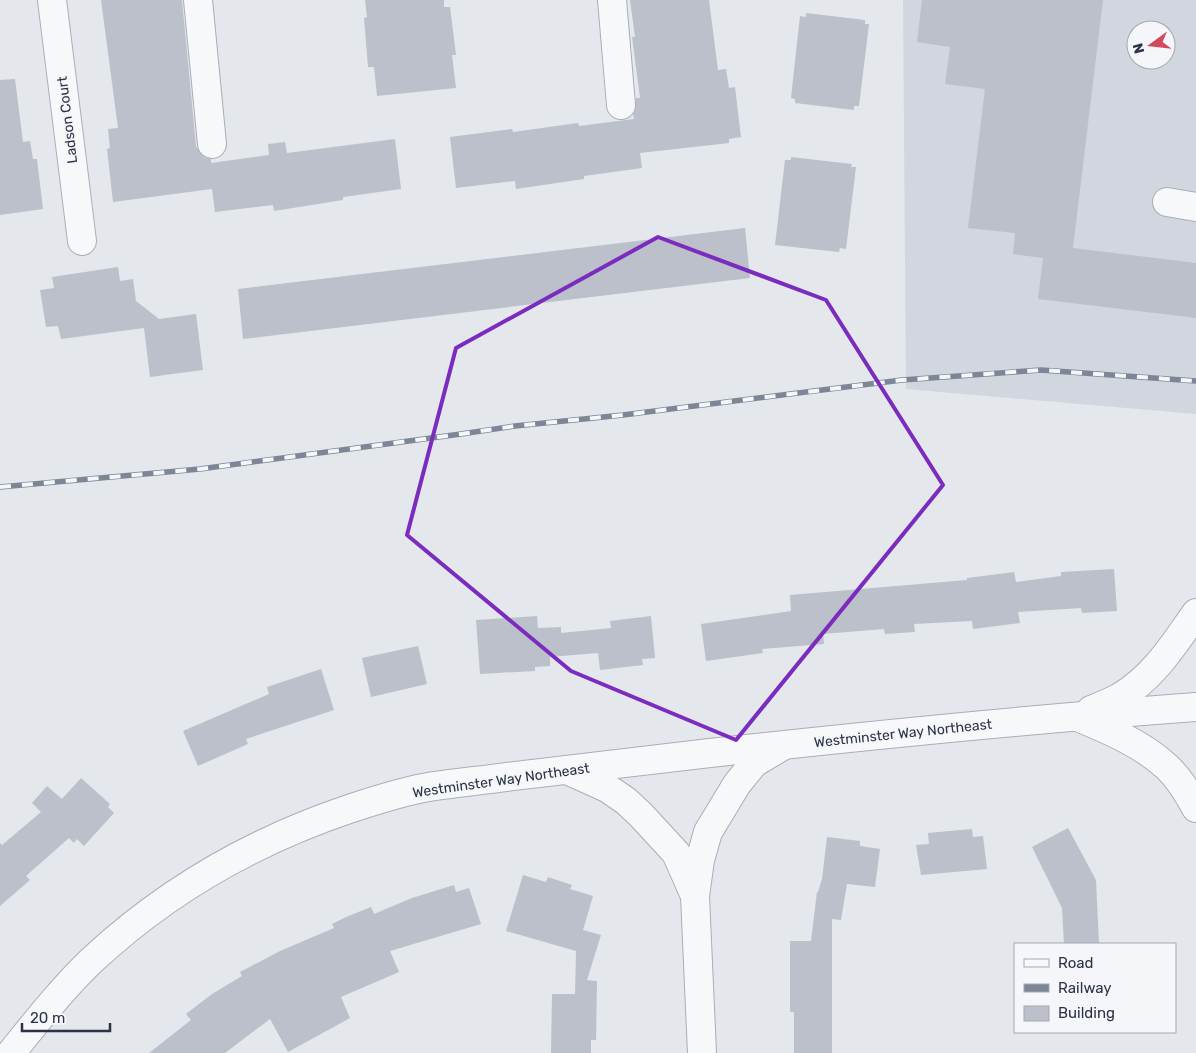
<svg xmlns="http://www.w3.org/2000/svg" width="1196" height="1053" font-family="Rubik,sans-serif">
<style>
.built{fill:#d2d6de;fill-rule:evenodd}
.building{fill:#bbc0ca}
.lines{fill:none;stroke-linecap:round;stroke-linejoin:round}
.minor-casing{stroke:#a9aeb7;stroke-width:30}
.minor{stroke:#f7f8fa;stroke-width:28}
.rail-casing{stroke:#7d8696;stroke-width:5.5}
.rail{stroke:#f4f6f9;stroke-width:4;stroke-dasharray:11;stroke-linecap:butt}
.marked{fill:none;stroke:#7b2cbf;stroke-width:4;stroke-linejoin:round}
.labels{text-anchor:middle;stroke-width:4;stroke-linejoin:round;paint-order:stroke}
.street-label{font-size:14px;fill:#2b3445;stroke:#f4f6f9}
</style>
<rect width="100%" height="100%" fill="#e4e7ec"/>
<path class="built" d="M 903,0 L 1196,0 L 1196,414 L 906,389 ZM 1136,30 L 1166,30 L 1166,60 L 1136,60 Z"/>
<g class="building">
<path d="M 101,0 L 182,0 L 196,146 L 200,153 L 205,158 L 211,159 L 211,163 L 269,155 L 268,144 L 285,142 L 287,153 L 395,139 L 401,189 L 343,197 L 343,200 L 274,211 L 273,205 L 215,212 L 212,189 L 113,202 L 107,149 L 110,148 L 108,129 L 118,128 Z"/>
<path d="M 365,0 L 444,0 L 444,7 L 450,7 L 456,55 L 452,55 L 456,88 L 377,96 L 374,67 L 368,67 L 364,18 L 367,17 Z"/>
<path d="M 630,0 L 709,0 L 718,70 L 726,69 L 729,88 L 735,87 L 741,137 L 729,139 L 729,143 L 640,153 L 642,168 L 584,176 L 584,179 L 516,189 L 515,181 L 456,188 L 450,137 L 512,129 L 513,132 L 578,123 L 579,126 L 634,119 L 633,114 L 635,111 L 636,98 L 640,98 L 632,37 L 635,37 Z"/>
<path d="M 922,0 L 1103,0 L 1073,248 L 1196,263 L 1196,318 L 1038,299 L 1043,258 L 1013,254 L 1015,233 L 968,228 L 985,89 L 945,84 L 950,47 L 917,42 Z"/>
<path d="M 806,13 L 865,20 L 865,24 L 869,24 L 859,106 L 854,106 L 854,110 L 795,103 L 795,99 L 791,98 L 800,16 L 806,17 Z"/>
<path d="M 15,79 L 23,142 L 30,141 L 33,159 L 37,159 L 43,209 L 0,215 L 0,80 Z"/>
<path d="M 791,157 L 852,164 L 851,167 L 856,167 L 846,249 L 840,248 L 839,252 L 775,245 L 785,160 L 791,160 Z"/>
<path d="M 745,228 L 750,278 L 243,339 L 238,289 Z"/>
<path d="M 118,267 L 120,281 L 133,279 L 136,301 L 159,319 L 196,314 L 203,370 L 150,377 L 144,328 L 61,339 L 58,326 L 46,327 L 40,290 L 54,288 L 52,277 Z"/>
<path d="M 1114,569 L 1117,611 L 1082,613 L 1081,608 L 1018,612 L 1020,623 L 973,629 L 972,621 L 914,624 L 915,632 L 885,634 L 884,629 L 823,634 L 824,644 L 762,649 L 763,653 L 706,661 L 701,624 L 791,611 L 790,595 L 967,580 L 967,578 L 1014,572 L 1016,582 L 1061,576 L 1061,572 Z"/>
<path d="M 537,616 L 538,628 L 561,627 L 561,633 L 611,628 L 610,621 L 651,616 L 655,658 L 642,659 L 643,665 L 600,670 L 598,653 L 550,657 L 550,666 L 535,667 L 535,671 L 480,674 L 476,620 Z"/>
<path d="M 418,646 L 427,684 L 371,697 L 362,658 Z"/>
<path d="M 321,669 L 334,710 L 246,739 L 248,744 L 198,766 L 183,731 L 269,694 L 267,687 Z"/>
<path d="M 81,778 L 110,804 L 108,807 L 114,813 L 84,846 L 77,839 L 74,843 L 69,838 L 26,876 L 30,880 L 0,906 L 0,843 L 2,845 L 41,812 L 32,803 L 47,786 L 62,799 Z"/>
<path d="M 1068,828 L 1096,880 L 1099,944 L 1064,944 L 1062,908 L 1032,847 Z"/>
<path d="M 972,829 L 973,837 L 983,836 L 987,869 L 921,875 L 916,845 L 929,844 L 928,833 Z"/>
<path d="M 827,837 L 860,841 L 860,846 L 880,849 L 875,887 L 847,884 L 841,920 L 832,919 L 832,1053 L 794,1053 L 794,1012 L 790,1012 L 790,941 L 811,941 L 817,892 L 818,892 L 822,879 Z"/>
<path d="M 523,875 L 546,882 L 548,877 L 572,885 L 570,889 L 593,896 L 583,930 L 601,935 L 587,980 L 597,981 L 596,1040 L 591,1040 L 591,1053 L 551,1053 L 552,994 L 575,994 L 576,951 L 506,931 Z"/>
<path d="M 454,885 L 456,892 L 469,888 L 481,924 L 390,951 L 399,972 L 341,997 L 350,1018 L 288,1052 L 270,1019 L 225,1053 L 149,1053 L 191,1020 L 186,1014 L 212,994 L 242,976 L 240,972 L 280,951 L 334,928 L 332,924 L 346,917 L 371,907 L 374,914 L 412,898 Z"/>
</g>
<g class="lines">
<defs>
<g id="minor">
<path d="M 52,0 L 82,241"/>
<path d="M 198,0 L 212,144"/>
<path d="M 612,0 L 621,105"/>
<path d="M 1167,202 L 1196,207"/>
<path d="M 1091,710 C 1101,706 1111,702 1120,697 C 1154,677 1174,644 1196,613"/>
<path d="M 1080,718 C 1111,731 1142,744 1167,767 C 1180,779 1188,794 1196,808"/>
<path d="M 567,770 L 607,788 L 626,801 L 641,815 L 676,853 L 695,896"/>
<path d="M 11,1053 C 36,1022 62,989 91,961 C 165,892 254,841 349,809 C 373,801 398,793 423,788 C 450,783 479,781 506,777 C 574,769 642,761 710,753 C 872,735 1034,719 1196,707"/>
<path d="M 702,1053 L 695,896 L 700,860 L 708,832 L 737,784 L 754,763 L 781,747"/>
</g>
</defs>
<use href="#minor" class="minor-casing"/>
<use href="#minor" class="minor"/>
<defs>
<path id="rail" d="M 0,487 L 200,469 L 461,434 L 515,426 L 623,415 L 902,380 L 1041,370 L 1196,381"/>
</defs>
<use href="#rail" class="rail-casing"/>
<use href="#rail" class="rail"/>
</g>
<path class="marked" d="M 658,237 L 826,300 L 943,485 L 736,740 L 571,671 L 407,535 L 456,348 Z"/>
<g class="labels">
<g class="street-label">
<text transform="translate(67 120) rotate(-97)" y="5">Ladson Court</text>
<text transform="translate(903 733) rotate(-6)" y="5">Westminster Way Northeast</text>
<text transform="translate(501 780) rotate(-8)" y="5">Westminster Way Northeast</text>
</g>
</g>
<rect x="1014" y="943" width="162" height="90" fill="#f4f6f9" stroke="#a4a8b1"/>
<rect x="1024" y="959" width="25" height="8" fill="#f7f8fa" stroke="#a4a8b1"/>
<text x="1058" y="968" font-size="15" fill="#2b3445">Road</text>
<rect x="1024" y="984" width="25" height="8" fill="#7d8696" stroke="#a4a8b1"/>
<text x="1058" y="993" font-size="15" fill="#2b3445">Railway</text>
<rect x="1024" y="1006" width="25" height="15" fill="#bbc0ca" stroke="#a4a8b1"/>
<text x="1058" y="1018" font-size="15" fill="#2b3445">Building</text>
<g transform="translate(1151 45) rotate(255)"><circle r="24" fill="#f4f6f9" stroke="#a4a8b1"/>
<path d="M0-4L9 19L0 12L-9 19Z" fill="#d1495b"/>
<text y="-8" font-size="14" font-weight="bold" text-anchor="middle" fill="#2b3445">N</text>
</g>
<path d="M22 1023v8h88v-8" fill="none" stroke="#2b3445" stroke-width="2.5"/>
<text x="30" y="1023" font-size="15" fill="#2b3445" stroke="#f4f6f9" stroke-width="4" paint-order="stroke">20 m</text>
</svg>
